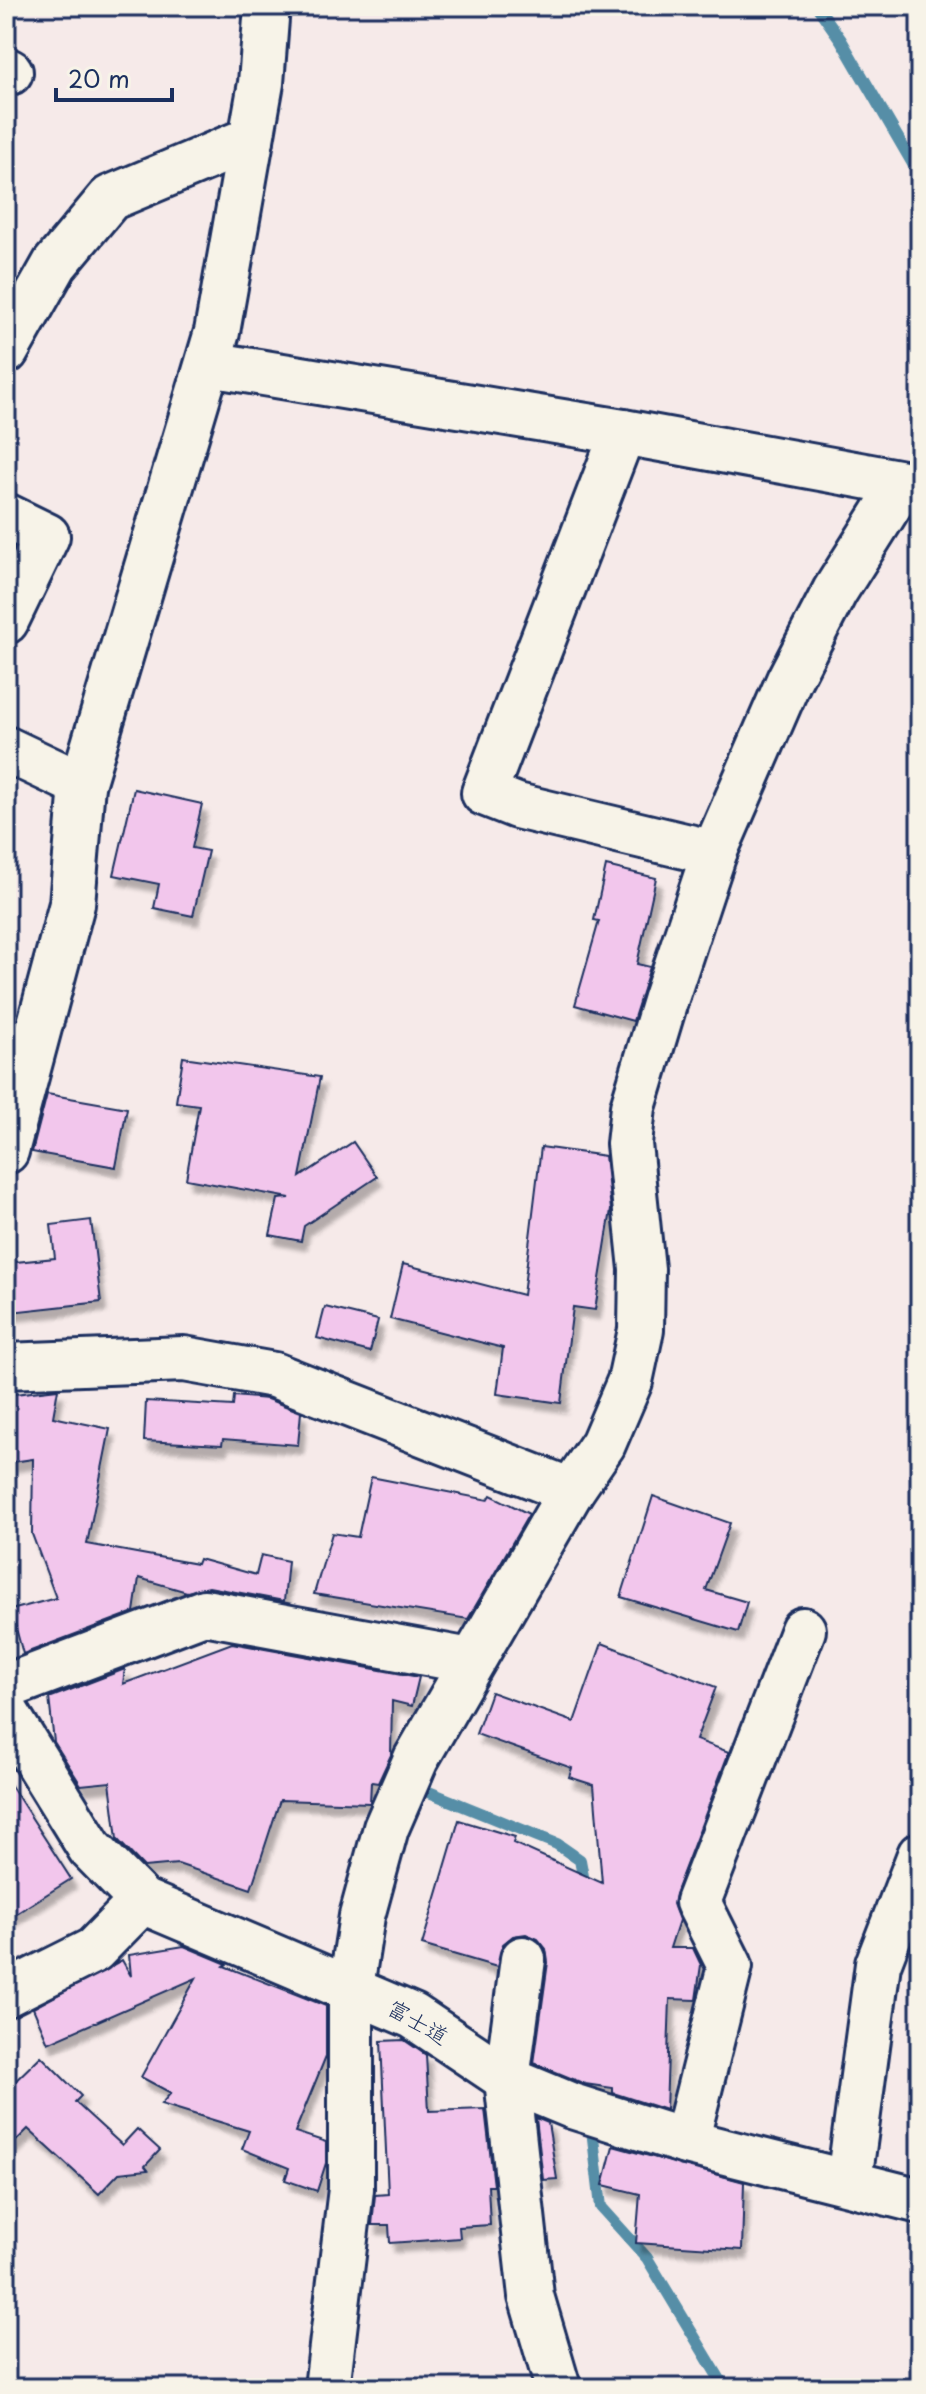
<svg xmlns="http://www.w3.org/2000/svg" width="926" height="2394" font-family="'Playpen Sans','Klee One',sans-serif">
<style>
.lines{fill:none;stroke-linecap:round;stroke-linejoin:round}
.stream{stroke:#568ea7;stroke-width:12}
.building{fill:#f2c6ec;stroke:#1b2f5e;stroke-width:2;filter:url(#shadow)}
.minor-casing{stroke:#1b2f5e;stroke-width:50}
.minor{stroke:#f7f3e8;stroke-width:44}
.labels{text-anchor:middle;stroke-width:8;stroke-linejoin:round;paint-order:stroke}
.street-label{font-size:22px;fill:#1b2f5e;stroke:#f7f3e8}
</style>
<defs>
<filter id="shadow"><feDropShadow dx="5" dy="9" stdDeviation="2" flood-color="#0004"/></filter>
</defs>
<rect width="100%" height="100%" fill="#f6eae9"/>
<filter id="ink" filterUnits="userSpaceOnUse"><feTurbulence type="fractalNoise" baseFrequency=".0125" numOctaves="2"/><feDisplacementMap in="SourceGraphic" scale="16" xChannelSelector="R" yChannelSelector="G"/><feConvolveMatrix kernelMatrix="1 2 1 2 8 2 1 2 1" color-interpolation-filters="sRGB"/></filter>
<g filter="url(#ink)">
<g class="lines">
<g class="stream">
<path d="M 817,6 L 841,40 L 920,176"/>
<path d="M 429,1776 L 424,1790 L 557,1844 L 580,1860 L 585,1887"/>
<path d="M 591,2121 L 601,2207 L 647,2258 L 725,2388"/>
</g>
</g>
<g class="building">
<path d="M 134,789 L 202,804 L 192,848 L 208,851 L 193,916 L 154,908 L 159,884 L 114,875 Z"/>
<path d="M 606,866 L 656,878 L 637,964 L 650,967 L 633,1021 L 575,1005 L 599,921 L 594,920 Z"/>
<path d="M 183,1057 L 320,1077 L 300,1177 L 353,1142 L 377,1177 L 304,1226 L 301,1241 L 270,1235 L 278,1199 L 290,1198 L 186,1179 L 199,1105 L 176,1102 Z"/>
<path d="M 47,1094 L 127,1108 L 116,1167 L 32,1152 Z"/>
<path d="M 541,1147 L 605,1156 L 611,1210 L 595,1310 L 573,1307 L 561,1403 L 497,1394 L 503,1348 L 390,1319 L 403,1264 L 523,1295 Z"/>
<path d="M 91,1220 L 101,1302 L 11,1312 L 6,1263 L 55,1258 L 51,1225 Z"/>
<path d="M 325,1307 L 378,1320 L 370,1352 L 317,1338 Z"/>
<path d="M 58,1389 L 53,1417 L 110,1429 L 87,1544 L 197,1564 L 199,1559 L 256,1575 L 261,1555 L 288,1561 L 284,1601 L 209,1587 L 187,1592 L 139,1578 L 134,1612 L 23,1654 L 11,1610 L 56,1598 L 32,1534 L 33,1459 L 6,1463 L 6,1395 Z"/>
<path d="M 234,1396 L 267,1399 L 301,1412 L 298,1445 L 223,1439 L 222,1445 L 144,1441 L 146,1401 L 233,1406 Z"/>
<path d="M 371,1477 L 488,1500 L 491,1495 L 529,1514 L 468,1619 L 314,1594 L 332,1533 L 358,1537 Z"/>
<path d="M 653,1496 L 730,1523 L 706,1590 L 747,1602 L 738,1632 L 621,1597 Z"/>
<path d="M 232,1643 L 419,1677 L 412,1706 L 392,1701 L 391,1755 L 378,1783 L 371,1782 L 370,1803 L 280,1800 L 251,1889 L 178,1864 L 144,1867 L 117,1839 L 110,1782 L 81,1785 L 54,1742 L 49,1698 L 125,1669 L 123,1684 Z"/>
<path d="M 602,1643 L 716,1687 L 696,1740 L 729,1752 L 675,1894 L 673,1904 L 679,1920 L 670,1948 L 693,1948 L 701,1965 L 696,2000 L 670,1999 L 666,2110 L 613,2093 L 613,2088 L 585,2084 L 534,2063 L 548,1962 L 546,1949 L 538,1939 L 526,1934 L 513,1936 L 503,1944 L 497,1967 L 422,1945 L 459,1820 L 515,1837 L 513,1843 L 602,1883 L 594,1785 L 569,1777 L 572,1768 L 476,1734 L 491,1692 L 574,1722 Z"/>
<path d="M 6,1778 L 71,1879 L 6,1920 Z"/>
<path d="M 184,1946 L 227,1964 L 224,1966 L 326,2006 L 326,2056 L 295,2132 L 326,2142 L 326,2163 L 317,2191 L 285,2180 L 289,2168 L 242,2149 L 249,2131 L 161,2104 L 171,2093 L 141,2077 L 196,1978 L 48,2043 L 33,2008 L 122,1960 L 131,1976 L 129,1955 Z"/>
<path d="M 404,2040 L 426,2055 L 429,2111 L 485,2109 L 494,2186 L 488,2186 L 490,2225 L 459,2227 L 460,2238 L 390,2243 L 389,2225 L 372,2225 L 375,2195 L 388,2194 L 381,2041 Z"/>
<path d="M 41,2056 L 81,2096 L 75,2102 L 122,2145 L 137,2129 L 160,2150 L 145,2166 L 148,2170 L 119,2173 L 99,2194 L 28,2129 L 6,2151 L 6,2090 Z"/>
<path d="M 536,2118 L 548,2123 L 557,2179 L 543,2180 Z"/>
<path d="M 613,2146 L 744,2182 L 742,2250 L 636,2243 L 640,2194 L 603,2185 Z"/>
</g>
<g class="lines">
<defs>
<g id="minor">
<path d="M 6,70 L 10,72"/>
<path d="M 6,351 L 55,264 L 110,198 L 251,139"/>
<path d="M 209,364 L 623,432 L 903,483 L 835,591 L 789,680 L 714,853 L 665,1001 L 633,1107 L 629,1144 L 642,1269 L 641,1330 L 630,1381 L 603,1444 L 571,1491 L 416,1759 L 386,1828 L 362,1916 L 351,1987 L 351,2189 L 327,2388"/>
<path d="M 623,432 L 484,793 L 517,806 L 714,853"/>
<path d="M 6,516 L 47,536 L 6,621"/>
<path d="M 6,749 L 82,785"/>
<path d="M 6,1151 L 72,904 L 82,785 L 217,332 L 261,83 L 267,6"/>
<path d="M 6,1366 L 184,1359 L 274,1375 L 571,1491"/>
<path d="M 6,1687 L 204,1612 L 470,1661"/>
<path d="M 6,1712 L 90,1848 L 142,1901 L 413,2016 L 507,2079 L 572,2106 L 686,2142 L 920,2201"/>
<path d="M 523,1959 L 507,2079 L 531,2296 L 558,2388"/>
<path d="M 6,1994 L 94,1950 L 142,1901"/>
<path d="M 686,2142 L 730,1966 L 698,1902 L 803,1630"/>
<path d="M 849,2181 L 878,1964 L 920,1855"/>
</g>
</defs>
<use href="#minor" class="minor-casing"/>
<use href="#minor" class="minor"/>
</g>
</g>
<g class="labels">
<g class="street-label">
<text transform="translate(418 2022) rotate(30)" y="8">富士道</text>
</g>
</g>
<rect width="926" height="2394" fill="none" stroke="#f7f3e8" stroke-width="32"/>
<rect x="16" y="16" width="894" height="2362" fill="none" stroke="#1b2f5e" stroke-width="3" filter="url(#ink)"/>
<path d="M56 88v12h116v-12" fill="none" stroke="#1b2f5e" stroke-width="4"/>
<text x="68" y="88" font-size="24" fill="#1b2f5e" stroke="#f7f3e8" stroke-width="6" paint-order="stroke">20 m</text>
</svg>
